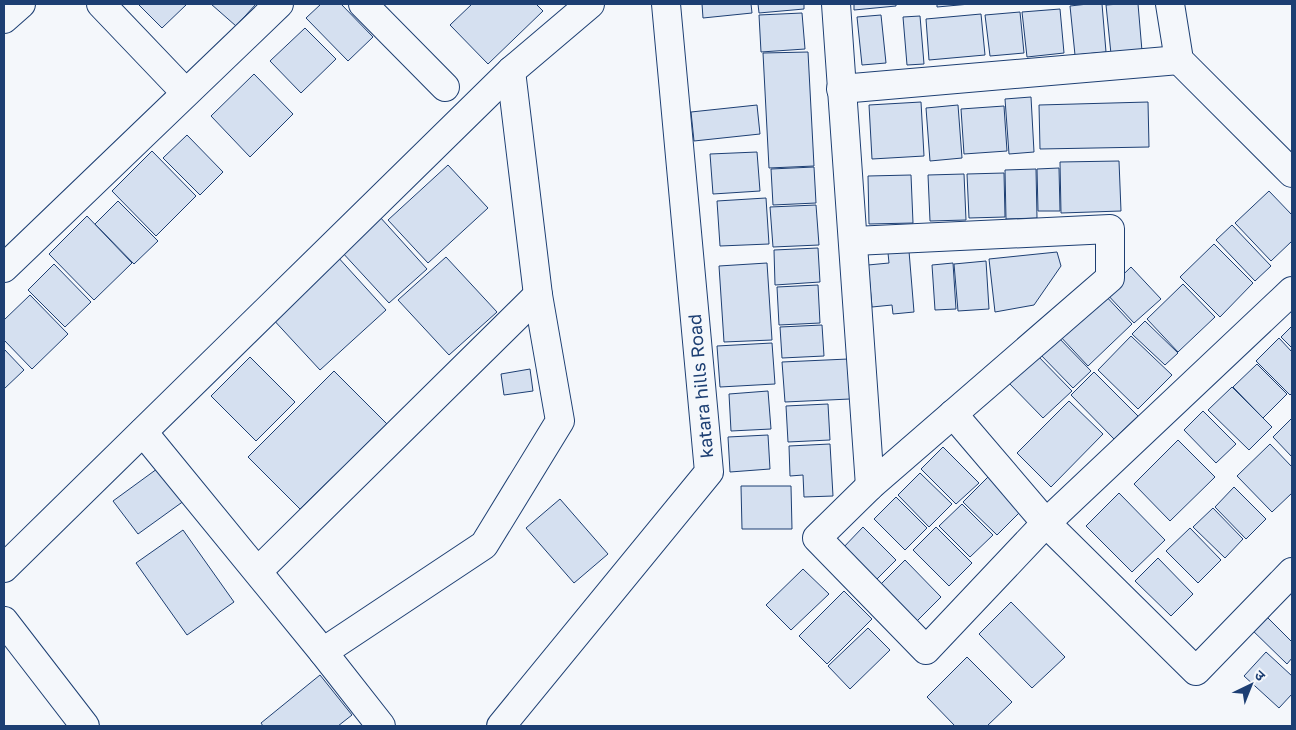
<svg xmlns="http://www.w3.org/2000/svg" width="1296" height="730" font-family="'Golos Text','Noto Sans Devanagari',sans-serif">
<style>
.building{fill:#d5e0f0;stroke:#1d3f73}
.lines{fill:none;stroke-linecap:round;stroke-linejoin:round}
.street-casing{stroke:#1d3f73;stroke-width:30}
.street{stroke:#f4f7fb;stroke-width:28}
.labels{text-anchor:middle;stroke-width:4;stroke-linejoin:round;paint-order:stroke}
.street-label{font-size:18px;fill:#1d3f73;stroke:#f4f7fb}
</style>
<rect width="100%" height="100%" fill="#f4f7fb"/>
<g class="building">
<path d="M 138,4 L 187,4 L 162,28 Z"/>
<path d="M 211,4 L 256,4 L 236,26 Z"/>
<path d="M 321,4 L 341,4 L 373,37 L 348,61 L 306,18 Z"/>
<path d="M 472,4 L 536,4 L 543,11 L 488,64 L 450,25 Z"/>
<path d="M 702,4 L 751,4 L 752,13 L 703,18 Z"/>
<path d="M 758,4 L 804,4 L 804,9 L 759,13 Z"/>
<path d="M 854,4 L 896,4 L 896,6 L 854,10 Z"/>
<path d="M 937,4 L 970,4 L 937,7 Z"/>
<path d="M 1088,4 L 1102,4 L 1106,52 L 1075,55 L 1070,6 Z"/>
<path d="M 1120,4 L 1138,4 L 1142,51 L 1111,54 L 1106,5 Z"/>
<path d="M 1060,9 L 1064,53 L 1027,57 L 1022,12 Z"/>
<path d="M 1020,12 L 1024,53 L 990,56 L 985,15 Z"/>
<path d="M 802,13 L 805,49 L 761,52 L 759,15 Z"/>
<path d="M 981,14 L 985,55 L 929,60 L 926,19 Z"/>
<path d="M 881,15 L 886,63 L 862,65 L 857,17 Z"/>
<path d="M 920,16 L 924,64 L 907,65 L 903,17 Z"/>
<path d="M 305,28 L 336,59 L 301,93 L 270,61 Z"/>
<path d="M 808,52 L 814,166 L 769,168 L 763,53 Z"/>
<path d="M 254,74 L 293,114 L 250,157 L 211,116 Z"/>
<path d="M 1031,97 L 1034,152 L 1009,154 L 1005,99 Z"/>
<path d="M 921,102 L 924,156 L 872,159 L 869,105 Z"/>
<path d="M 1148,102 L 1149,147 L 1040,149 L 1039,105 Z"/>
<path d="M 757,105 L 760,134 L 694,141 L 691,112 Z"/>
<path d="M 958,105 L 962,158 L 930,161 L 926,108 Z"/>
<path d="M 1004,106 L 1007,151 L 964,154 L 961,109 Z"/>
<path d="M 187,135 L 223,172 L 200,195 L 163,158 Z"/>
<path d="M 152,151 L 196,196 L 156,236 L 112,191 Z"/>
<path d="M 757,152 L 760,191 L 713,194 L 710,154 Z"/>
<path d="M 1119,161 L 1121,211 L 1061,213 L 1060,162 Z"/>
<path d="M 448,165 L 488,208 L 428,263 L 388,220 Z"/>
<path d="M 814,167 L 816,203 L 773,205 L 771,169 Z"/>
<path d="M 1059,168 L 1060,211 L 1038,211 L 1037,169 Z"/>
<path d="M 1036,169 L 1037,218 L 1006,219 L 1005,170 Z"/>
<path d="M 1004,173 L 1005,217 L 969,218 L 967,174 Z"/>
<path d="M 964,174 L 966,220 L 930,221 L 928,175 Z"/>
<path d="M 911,175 L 913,223 L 869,224 L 868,176 Z"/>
<path d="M 1269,191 L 1292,215 L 1292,241 L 1271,261 L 1235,223 Z"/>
<path d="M 766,198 L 769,244 L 720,246 L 717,201 Z"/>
<path d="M 118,201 L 158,241 L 134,264 L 95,224 Z"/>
<path d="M 816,205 L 819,245 L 773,247 L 770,207 Z"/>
<path d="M 87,216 L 132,263 L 94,300 L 49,254 Z"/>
<path d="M 379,216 L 427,269 L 389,303 L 341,251 Z"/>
<path d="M 1232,225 L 1271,266 L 1255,281 L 1216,240 Z"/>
<path d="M 1214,244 L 1253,283 L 1220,317 L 1180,277 Z"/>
<path d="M 818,248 L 820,282 L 775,285 L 774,250 Z"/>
<path d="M 909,251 L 914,312 L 893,314 L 892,305 L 872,307 L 868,265 L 889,263 L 888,253 Z"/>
<path d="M 1057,252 L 1061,266 L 1034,305 L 995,312 L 989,259 Z"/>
<path d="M 336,255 L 386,310 L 320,370 L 270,316 Z"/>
<path d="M 446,257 L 497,312 L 449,355 L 398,300 Z"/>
<path d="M 986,261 L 989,309 L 958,311 L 954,264 Z"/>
<path d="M 767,263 L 772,340 L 724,342 L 719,266 Z"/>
<path d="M 953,263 L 956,309 L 935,310 L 932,265 Z"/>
<path d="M 54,264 L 91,302 L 65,327 L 28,290 Z"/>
<path d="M 1131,267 L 1161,299 L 1134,323 L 1105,292 Z"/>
<path d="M 1183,284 L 1215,317 L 1178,352 L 1147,319 Z"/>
<path d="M 818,285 L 820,323 L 779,325 L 777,287 Z"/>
<path d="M 1103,293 L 1132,324 L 1088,366 L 1058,334 Z"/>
<path d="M 30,295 L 68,334 L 32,369 L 4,340 L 4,320 Z"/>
<path d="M 1145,321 L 1178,353 L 1165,365 L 1132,334 Z"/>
<path d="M 822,325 L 824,356 L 782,358 L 780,327 Z"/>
<path d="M 1292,326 L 1292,348 L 1281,337 Z"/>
<path d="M 1055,334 L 1091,371 L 1073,388 L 1037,351 Z"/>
<path d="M 1131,336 L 1172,375 L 1138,409 L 1098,370 Z"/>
<path d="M 1279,338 L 1292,352 L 1292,393 L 1290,395 L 1256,361 Z"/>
<path d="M 772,343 L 775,384 L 720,387 L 717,346 Z"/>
<path d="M 4,349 L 24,370 L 4,389 Z"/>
<path d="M 1035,353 L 1072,391 L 1043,418 L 1007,381 Z"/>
<path d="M 250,357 L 295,402 L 256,441 L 211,396 Z"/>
<path d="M 848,359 L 850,399 L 785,402 L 782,362 Z"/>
<path d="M 1257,364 L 1287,394 L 1263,418 L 1233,387 Z"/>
<path d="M 530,369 L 533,391 L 504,395 L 501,374 Z"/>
<path d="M 334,371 L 387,424 L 300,509 L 248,457 Z"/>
<path d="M 1094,372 L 1138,416 L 1114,439 L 1071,395 Z"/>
<path d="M 1232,387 L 1272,427 L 1249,450 L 1208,410 Z"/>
<path d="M 768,391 L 771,429 L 731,431 L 729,394 Z"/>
<path d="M 1069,401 L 1103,434 L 1051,487 L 1017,453 Z"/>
<path d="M 828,404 L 830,440 L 788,442 L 786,406 Z"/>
<path d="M 1203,411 L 1236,444 L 1216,463 L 1184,430 Z"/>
<path d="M 1292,418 L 1292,457 L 1273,437 Z"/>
<path d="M 768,435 L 770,469 L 730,472 L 728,437 Z"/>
<path d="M 1178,440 L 1215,477 L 1170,521 L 1134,484 Z"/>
<path d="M 830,444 L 833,496 L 804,497 L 803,475 L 790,476 L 789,446 Z"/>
<path d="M 1270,444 L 1292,467 L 1292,493 L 1272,512 L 1237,476 Z"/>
<path d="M 943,447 L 979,483 L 956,504 L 921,469 Z"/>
<path d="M 161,466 L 188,498 L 138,534 L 113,501 Z"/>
<path d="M 920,473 L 952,504 L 929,527 L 898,495 Z"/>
<path d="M 988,477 L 1021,511 L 997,535 L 963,502 Z"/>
<path d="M 741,486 L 791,486 L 792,529 L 742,529 Z"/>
<path d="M 1234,487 L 1266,519 L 1246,539 L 1215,507 Z"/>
<path d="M 1119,493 L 1165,540 L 1132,572 L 1086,526 Z"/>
<path d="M 896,497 L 927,528 L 905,550 L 874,519 Z"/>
<path d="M 560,499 L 608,554 L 574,583 L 526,528 Z"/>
<path d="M 962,504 L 993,535 L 970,557 L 939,526 Z"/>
<path d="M 1213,508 L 1243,539 L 1225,558 L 1193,527 Z"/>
<path d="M 863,527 L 896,560 L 873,583 L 841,550 Z"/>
<path d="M 936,527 L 972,563 L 949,586 L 913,550 Z"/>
<path d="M 1190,528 L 1221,560 L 1198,583 L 1166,551 Z"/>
<path d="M 183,530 L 234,602 L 187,635 L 136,563 Z"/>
<path d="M 1158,558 L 1193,594 L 1171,616 L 1135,581 Z"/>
<path d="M 905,560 L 941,597 L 915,623 L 879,586 Z"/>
<path d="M 803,569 L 829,594 L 791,630 L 766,605 Z"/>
<path d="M 844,591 L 872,619 L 827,664 L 799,636 Z"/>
<path d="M 1011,602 L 1065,657 L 1032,688 L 979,634 Z"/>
<path d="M 1262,612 L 1292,642 L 1292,658 L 1287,664 L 1248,626 Z"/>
<path d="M 868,628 L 890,650 L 850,689 L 828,666 Z"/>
<path d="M 1266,652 L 1292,676 L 1292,694 L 1279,708 L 1244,676 Z"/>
<path d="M 967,657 L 1012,702 L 987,726 L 955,726 L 927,697 Z"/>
<path d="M 320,675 L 352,715 L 338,726 L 263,726 L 261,723 Z"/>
</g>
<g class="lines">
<defs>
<g id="street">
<path d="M 101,4 L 185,92"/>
<path d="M 363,4 L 445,87"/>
<path d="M 836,4 L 870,486"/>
<path d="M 1170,4 L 1179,60 L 1292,173"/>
<path d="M 4,19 L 21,4"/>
<path d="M 841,89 L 1179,60"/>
<path d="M 854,241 L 1110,229 L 1110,278 L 870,486 L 817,538 L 926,650 L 1046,523 L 1292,291"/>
<path d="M 4,268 L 279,4"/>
<path d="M 953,414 L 1046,523 L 1196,671 L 1292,572"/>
<path d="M 143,432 L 323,652 L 381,726"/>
<path d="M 4,568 L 511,71 L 590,4"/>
<path d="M 258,571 L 538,295"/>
<path d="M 4,621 L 85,726"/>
<path d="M 323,652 L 484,545 L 560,421 L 538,295 L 511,71"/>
<path d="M 501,726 L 709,472 L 666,4"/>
</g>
</defs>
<use href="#street" class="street-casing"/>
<use href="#street" class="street"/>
</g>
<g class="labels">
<g class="street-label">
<text transform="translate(701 386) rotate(-95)" y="6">katara hills Road</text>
</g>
</g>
<rect width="1296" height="730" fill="none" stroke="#1d3f73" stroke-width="10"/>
<g transform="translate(1251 685) rotate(43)" stroke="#f4f7fb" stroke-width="4" paint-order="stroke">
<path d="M0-4L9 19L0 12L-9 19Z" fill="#1d3f73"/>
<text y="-8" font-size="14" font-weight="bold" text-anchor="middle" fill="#1d3f73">उ</text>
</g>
</svg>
